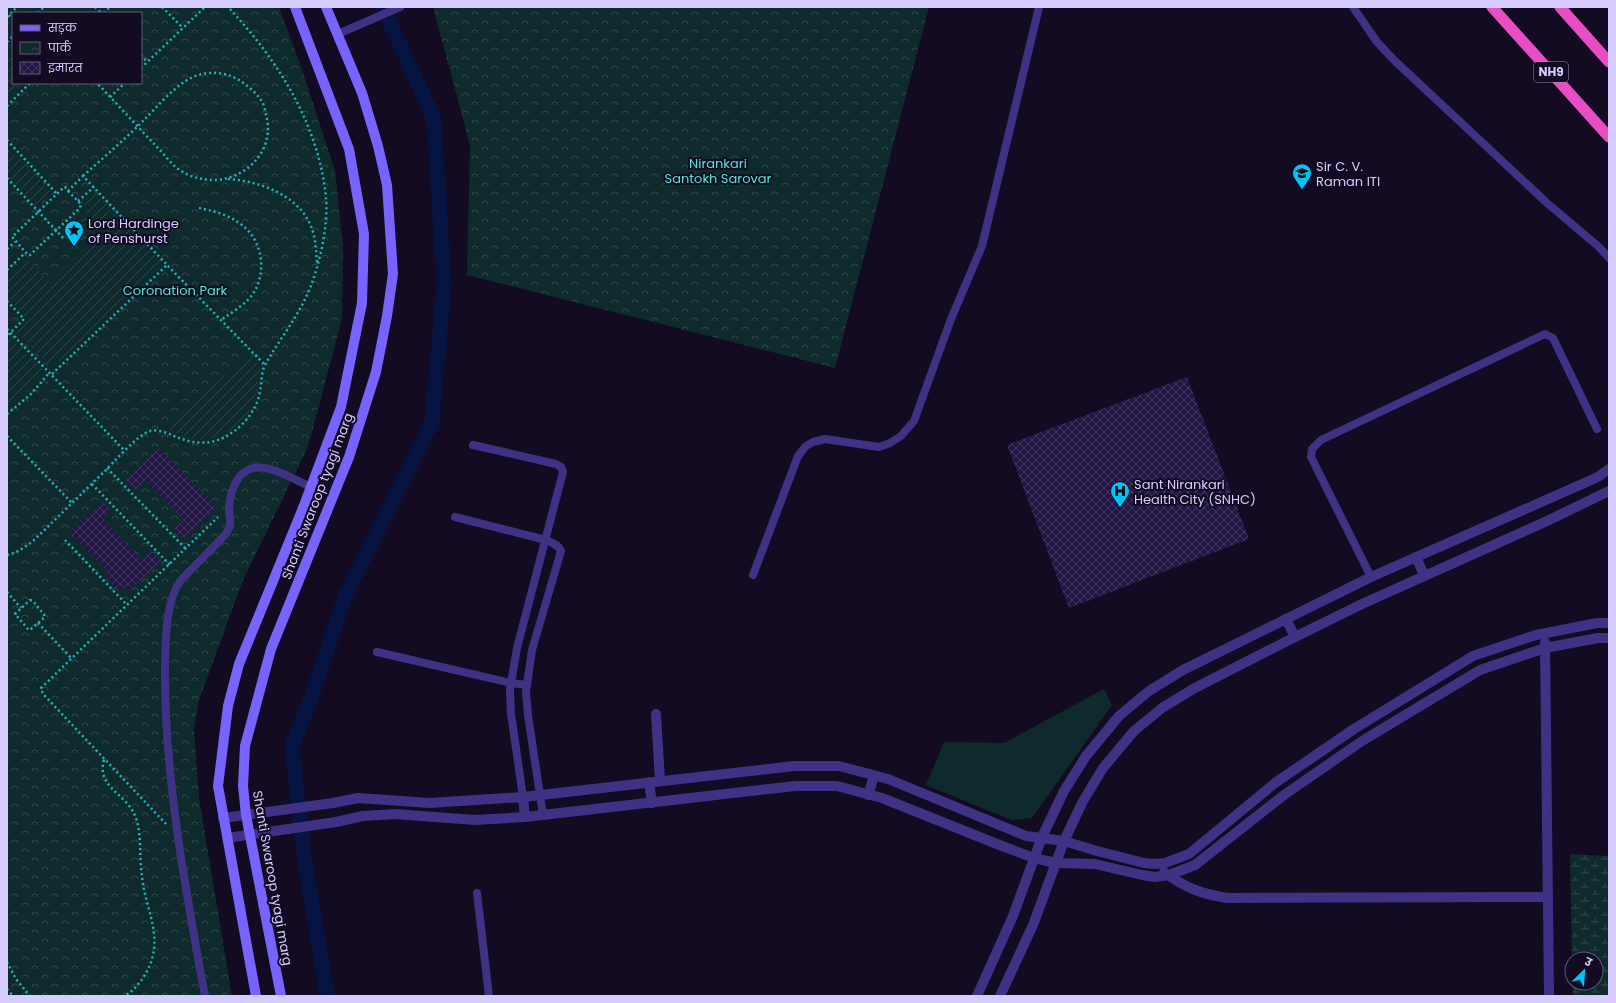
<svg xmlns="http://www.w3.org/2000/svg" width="1616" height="1003" font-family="Poppins,'Noto Sans Devanagari',sans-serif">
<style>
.grass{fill:#0e2a2c}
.wetland{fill:url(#wetland-marsh)}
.park{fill:url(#park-crowns);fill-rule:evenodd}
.garden{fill:url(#garden-furrows)}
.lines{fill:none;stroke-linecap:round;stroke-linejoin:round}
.canal{stroke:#051441;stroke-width:15}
.building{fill:url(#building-cross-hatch)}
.path{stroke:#24b4bb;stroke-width:2.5;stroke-dasharray:2 3;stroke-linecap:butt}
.service{stroke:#3f3285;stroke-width:8}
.minor{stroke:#3f3285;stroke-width:10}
.secondary{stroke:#7863ff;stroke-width:10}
.trunk{stroke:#e84dc5;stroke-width:11}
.labels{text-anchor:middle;stroke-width:4;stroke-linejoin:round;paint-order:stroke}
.shield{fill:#120b22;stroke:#9c92bd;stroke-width:1}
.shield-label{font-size:12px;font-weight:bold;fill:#d7ccff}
.park-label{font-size:13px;fill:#4ee9d3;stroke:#120b22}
.poi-label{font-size:13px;fill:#d7ccff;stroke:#120b22;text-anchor:start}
.street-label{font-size:13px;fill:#d7ccff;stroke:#120b22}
</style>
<defs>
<pattern id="wetland-marsh" width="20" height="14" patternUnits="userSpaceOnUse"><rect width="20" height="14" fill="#0e2a2c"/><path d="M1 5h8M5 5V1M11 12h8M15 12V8" fill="none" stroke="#30484c"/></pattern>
<pattern id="park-crowns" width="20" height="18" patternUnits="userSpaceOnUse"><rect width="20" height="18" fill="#0e2a2c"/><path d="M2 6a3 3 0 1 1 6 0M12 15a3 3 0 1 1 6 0" fill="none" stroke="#30484c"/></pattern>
<pattern id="garden-furrows" width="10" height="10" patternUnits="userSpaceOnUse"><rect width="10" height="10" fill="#0e2a2c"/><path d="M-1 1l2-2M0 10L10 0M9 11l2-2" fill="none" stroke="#30484c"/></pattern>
<pattern id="building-cross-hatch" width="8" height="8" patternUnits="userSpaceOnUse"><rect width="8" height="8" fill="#241644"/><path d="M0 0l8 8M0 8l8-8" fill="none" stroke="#433760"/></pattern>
</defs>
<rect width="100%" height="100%" fill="#120b22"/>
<path class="grass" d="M 1104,689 L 1112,705 L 1032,818 L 1011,820 L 926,785 L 944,742 L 1004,743 Z"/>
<path class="wetland" d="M 1570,854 L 1609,856 L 1609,996 L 1573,996 L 1572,983 L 1596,983 L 1596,959 L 1572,959 L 1572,968 Z"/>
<g class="park">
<path d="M 7,7 L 279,7 L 302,69 L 335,171 L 343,246 L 342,319 L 308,447 L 243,580 L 199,700 L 194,729 L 199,798 L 232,996 L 7,996 ZM 13,13 L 141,13 L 141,83 L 13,83 Z"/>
<path d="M 433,7 L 929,7 L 835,368 L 467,275 L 470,145 Z"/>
</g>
<g class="garden">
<path d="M 7,53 L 13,59 L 13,83 L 19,83 L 7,94 Z"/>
<path d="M 7,146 L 52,193 L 37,207 L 7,175 Z"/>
<path d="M 93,191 L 163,264 L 60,362 L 56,358 L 49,366 L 16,332 L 28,320 L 7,297 L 7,274 L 25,257 L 51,284 L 105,233 L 83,210 L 86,206 L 83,202 Z"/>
<path d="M 10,337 L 45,372 L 28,392 L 7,410 L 7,340 Z"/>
<path d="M 248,354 L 261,366 L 255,399 L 248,414 L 239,426 L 224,434 L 207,439 L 192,439 L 166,429 Z"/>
</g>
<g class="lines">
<path class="canal" d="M 327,996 L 304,855 L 292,746 L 313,693 L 346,594 L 432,422 L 444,284 L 434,119 L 383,7"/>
</g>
<g class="building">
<path d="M 1187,377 L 1249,539 L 1069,608 L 1007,445 Z"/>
<path d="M 159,448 L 217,508 L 184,539 L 174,529 L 184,520 L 145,480 L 135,490 L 125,480 Z"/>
<path d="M 102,502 L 111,511 L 102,519 L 142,560 L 151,551 L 161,561 L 128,591 L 124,587 L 119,591 L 106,577 L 109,573 L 70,532 Z"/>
</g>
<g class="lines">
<g class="path">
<path d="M 95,7 L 101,13"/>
<path d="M 162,7 L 183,28"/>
<path d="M 38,13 L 44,7"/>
<path d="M 104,13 L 110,7"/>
<path d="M 9,15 L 13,19"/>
<path d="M 7,17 L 17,7"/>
<path d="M 7,42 L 13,36"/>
<path d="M 141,55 L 147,62"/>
<path d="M 141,68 L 205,7"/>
<path d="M 110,97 L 125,83"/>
<path d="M 7,106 L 30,83"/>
<path d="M 7,140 L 57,194"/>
<path d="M 83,176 C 103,158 124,140 143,121 C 157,107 175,85 193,77 C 209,70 228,72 242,82 C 249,87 256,93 261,100 C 264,104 265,110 266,115 C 277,153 240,186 203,179 C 196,178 189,176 183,172 C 173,167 165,155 157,147 C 137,126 117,104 97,83"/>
<path d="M 7,178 L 65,240"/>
<path d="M 228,179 C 260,181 301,196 312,229 C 316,240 316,251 317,263"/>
<path d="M 68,191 L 81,204 L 80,208 L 30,255 L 28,255 L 12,237 L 63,188 L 65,187 L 68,191 L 83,176 L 167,265 L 265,365"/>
<path d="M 78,201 L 94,187"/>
<path d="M 199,208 C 214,211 229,215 242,225 C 262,240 267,271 254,292 C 247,304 232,312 221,320"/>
<path d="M 7,249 L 15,242"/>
<path d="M 7,270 L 25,253"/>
<path d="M 7,301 L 24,319 L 7,336"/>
<path d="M 7,329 L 125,451"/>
<path d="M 52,374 L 167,265"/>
<path d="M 7,414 L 30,395 L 50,372"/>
<path d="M 7,436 L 72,503"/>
<path d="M 107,468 L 186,549"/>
<path d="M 92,484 L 170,565"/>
<path d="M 65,540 L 127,605"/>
<path d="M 7,555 C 17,553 25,547 33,541 C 57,518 80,495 104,472 C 114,462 136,436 150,431 C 158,429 167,433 174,436 C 195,445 214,446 233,432 C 246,423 258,407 260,391 C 262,381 261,371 266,363 C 283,334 304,309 314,277 C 322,252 328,224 326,198 C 319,124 277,59 228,7"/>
<path d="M 7,592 L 21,608"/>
<path d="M 30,600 L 33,601 L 45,616 L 44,618 L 30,630 L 28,629 L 15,614 Z"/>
<path d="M 38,623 L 72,659"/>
<path d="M 104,760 C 96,788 127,793 136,818 C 142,836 139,857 142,876 C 145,910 165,937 147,971 C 142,981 135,989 125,996"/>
<path d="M 166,824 L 43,694 L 41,688 L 218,517"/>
<path d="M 7,962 L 16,979 L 30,996"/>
<path d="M 7,989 L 13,996"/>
</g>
<g class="service">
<path d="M 1353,7 L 1377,42 L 1395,61 L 1547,203 L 1599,247 L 1609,258"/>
<path d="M 338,34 L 400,7"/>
<path d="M 473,445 L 556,464 L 561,467 L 563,472 L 517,648 L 510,689 L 511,714 L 523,797"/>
<path d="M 455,517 L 546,540 C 552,543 558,544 561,551 L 532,650 L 526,692 L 528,715 L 543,815"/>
<path d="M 753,575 L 798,456 L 806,446 L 813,442 L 825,439 L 879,447 L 890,443 L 901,436 L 914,421 L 951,319 L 982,246 L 1039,7"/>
<path d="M 1371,577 L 1311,457 L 1312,449 L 1321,440 L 1545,334 L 1553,338 L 1597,429"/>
<path d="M 377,652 L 511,683 L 527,685"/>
<path d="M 477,893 L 489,996"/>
<path d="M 205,996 C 185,887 164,776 165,665 C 166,638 165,602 181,580 L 226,534 C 227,532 229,528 230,526 C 231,521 229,515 229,510 C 229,506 230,500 231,495 C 244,447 282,474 311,487"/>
</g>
<g class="minor">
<path d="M 1416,557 L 1424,575"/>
<path d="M 1286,619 L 1295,637"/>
<path d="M 1545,642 L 1549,996"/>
<path d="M 656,714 L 660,781"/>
<path d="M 649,782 L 652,803"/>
<path d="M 868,795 L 874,776"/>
<path d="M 523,797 L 525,817"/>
<path d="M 223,818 L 333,803 L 358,798 L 430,803 L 523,797 L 794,766 L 839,766 L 888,779 L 1026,836 L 1064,841 L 1097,851 L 1144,863 L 1155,864 L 1165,863 L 1189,854 L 1275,783 L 1354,729 L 1473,656 L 1536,635 L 1597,623 L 1609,623"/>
<path d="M 227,838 L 336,822 L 363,816 L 395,814 L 475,820 L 525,817 L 795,786 L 837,786 L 882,798 L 1002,846 L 1034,858 L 1056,863 L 1095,864 L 1142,875 L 1155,877 L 1169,875 L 1195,865 L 1284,795 L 1362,741 L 1480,670 L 1545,648 L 1598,638 L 1609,638"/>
<path d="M 1164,872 C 1185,888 1202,894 1227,898 L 1548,897"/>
<path d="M 977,996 L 1013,916 L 1042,837 L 1064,791 L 1086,756 L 1119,716 L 1149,691 L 1183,670 L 1371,577 L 1598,477 L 1609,469"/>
<path d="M 1000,996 L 1033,925 L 1064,841 L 1083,801 L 1103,768 L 1134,731 L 1162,708 L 1193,689 L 1295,637 L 1362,604 L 1547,521 L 1609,491"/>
</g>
<g class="secondary">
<path d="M 256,996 L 218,786 L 228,706 L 239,664 L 303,508 L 341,407 L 362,303 L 364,234 L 349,149 L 295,7"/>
<path d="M 281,996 L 246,815 L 243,786 L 245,746 L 271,649 L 349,457 L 376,372 L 387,316 L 393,274 L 387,185 L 378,146 L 362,93 L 326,7"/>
</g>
<g class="trunk">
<path d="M 1492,7 L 1609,137"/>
<path d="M 1560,7 L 1609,62"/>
</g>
</g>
<defs>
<symbol id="university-pin" viewBox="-11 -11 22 30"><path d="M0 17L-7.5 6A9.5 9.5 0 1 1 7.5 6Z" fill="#00c3f7" stroke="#120b22"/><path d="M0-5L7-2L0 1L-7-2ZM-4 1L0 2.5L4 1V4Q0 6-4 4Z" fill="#111"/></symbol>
<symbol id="sight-pin" viewBox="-11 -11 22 30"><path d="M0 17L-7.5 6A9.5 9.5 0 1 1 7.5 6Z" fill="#00c3f7" stroke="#120b22"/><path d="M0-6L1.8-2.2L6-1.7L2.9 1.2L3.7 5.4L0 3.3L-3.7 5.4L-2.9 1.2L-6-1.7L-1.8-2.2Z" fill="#111"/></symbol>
<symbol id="hospital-pin" viewBox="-11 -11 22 30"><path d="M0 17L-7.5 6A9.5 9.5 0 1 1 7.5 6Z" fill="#00c3f7" stroke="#120b22"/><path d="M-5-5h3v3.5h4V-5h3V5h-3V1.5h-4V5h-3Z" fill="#111"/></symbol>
</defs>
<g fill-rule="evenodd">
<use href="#university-pin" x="1291" y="162" width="22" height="30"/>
<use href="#sight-pin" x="63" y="219" width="22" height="30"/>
<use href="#hospital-pin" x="1109" y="480" width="22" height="30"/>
</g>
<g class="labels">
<rect class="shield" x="1534" y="62" width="34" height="20" rx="3"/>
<g class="shield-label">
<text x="1551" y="76">NH9</text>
</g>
<g class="park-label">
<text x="718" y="168">Nirankari<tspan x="718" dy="15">Santokh Sarovar</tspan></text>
<text x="175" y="295">Coronation Park</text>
</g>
<g class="poi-label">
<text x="1316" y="171">Sir C. V.<tspan x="1316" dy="15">Raman ITI</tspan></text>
<text x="88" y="228">Lord Hardinge<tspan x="88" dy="15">of Penshurst</tspan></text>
<text x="1134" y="489">Sant Nirankari<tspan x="1134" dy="15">Health City (SNHC)</tspan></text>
</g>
<g class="street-label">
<text transform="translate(317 496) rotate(-69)" y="5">Shanti Swaroop tyagi marg</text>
<text transform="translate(273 878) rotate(80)" y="5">Shanti Swaroop tyagi marg</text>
</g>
</g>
<rect width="1616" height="1003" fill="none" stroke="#d7ccff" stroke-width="16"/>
<rect x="12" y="12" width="130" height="72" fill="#120b22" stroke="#61587a"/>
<rect x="20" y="25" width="20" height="6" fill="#7863ff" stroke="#61587a"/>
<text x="48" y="32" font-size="12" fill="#d7ccff">सड़क</text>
<rect x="20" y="42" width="20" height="12" fill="url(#park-crowns)" stroke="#61587a"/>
<text x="48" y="52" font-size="12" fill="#d7ccff">पार्क</text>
<rect x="20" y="62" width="20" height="12" fill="url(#building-cross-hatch)" stroke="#61587a"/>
<text x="48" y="72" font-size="12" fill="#d7ccff">इमारत</text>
<g transform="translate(1584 971) rotate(25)"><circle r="19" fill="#120b22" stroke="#61587a"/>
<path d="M0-3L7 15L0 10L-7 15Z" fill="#00c3f7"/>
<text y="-6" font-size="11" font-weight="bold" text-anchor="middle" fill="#d7ccff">उ</text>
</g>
</svg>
